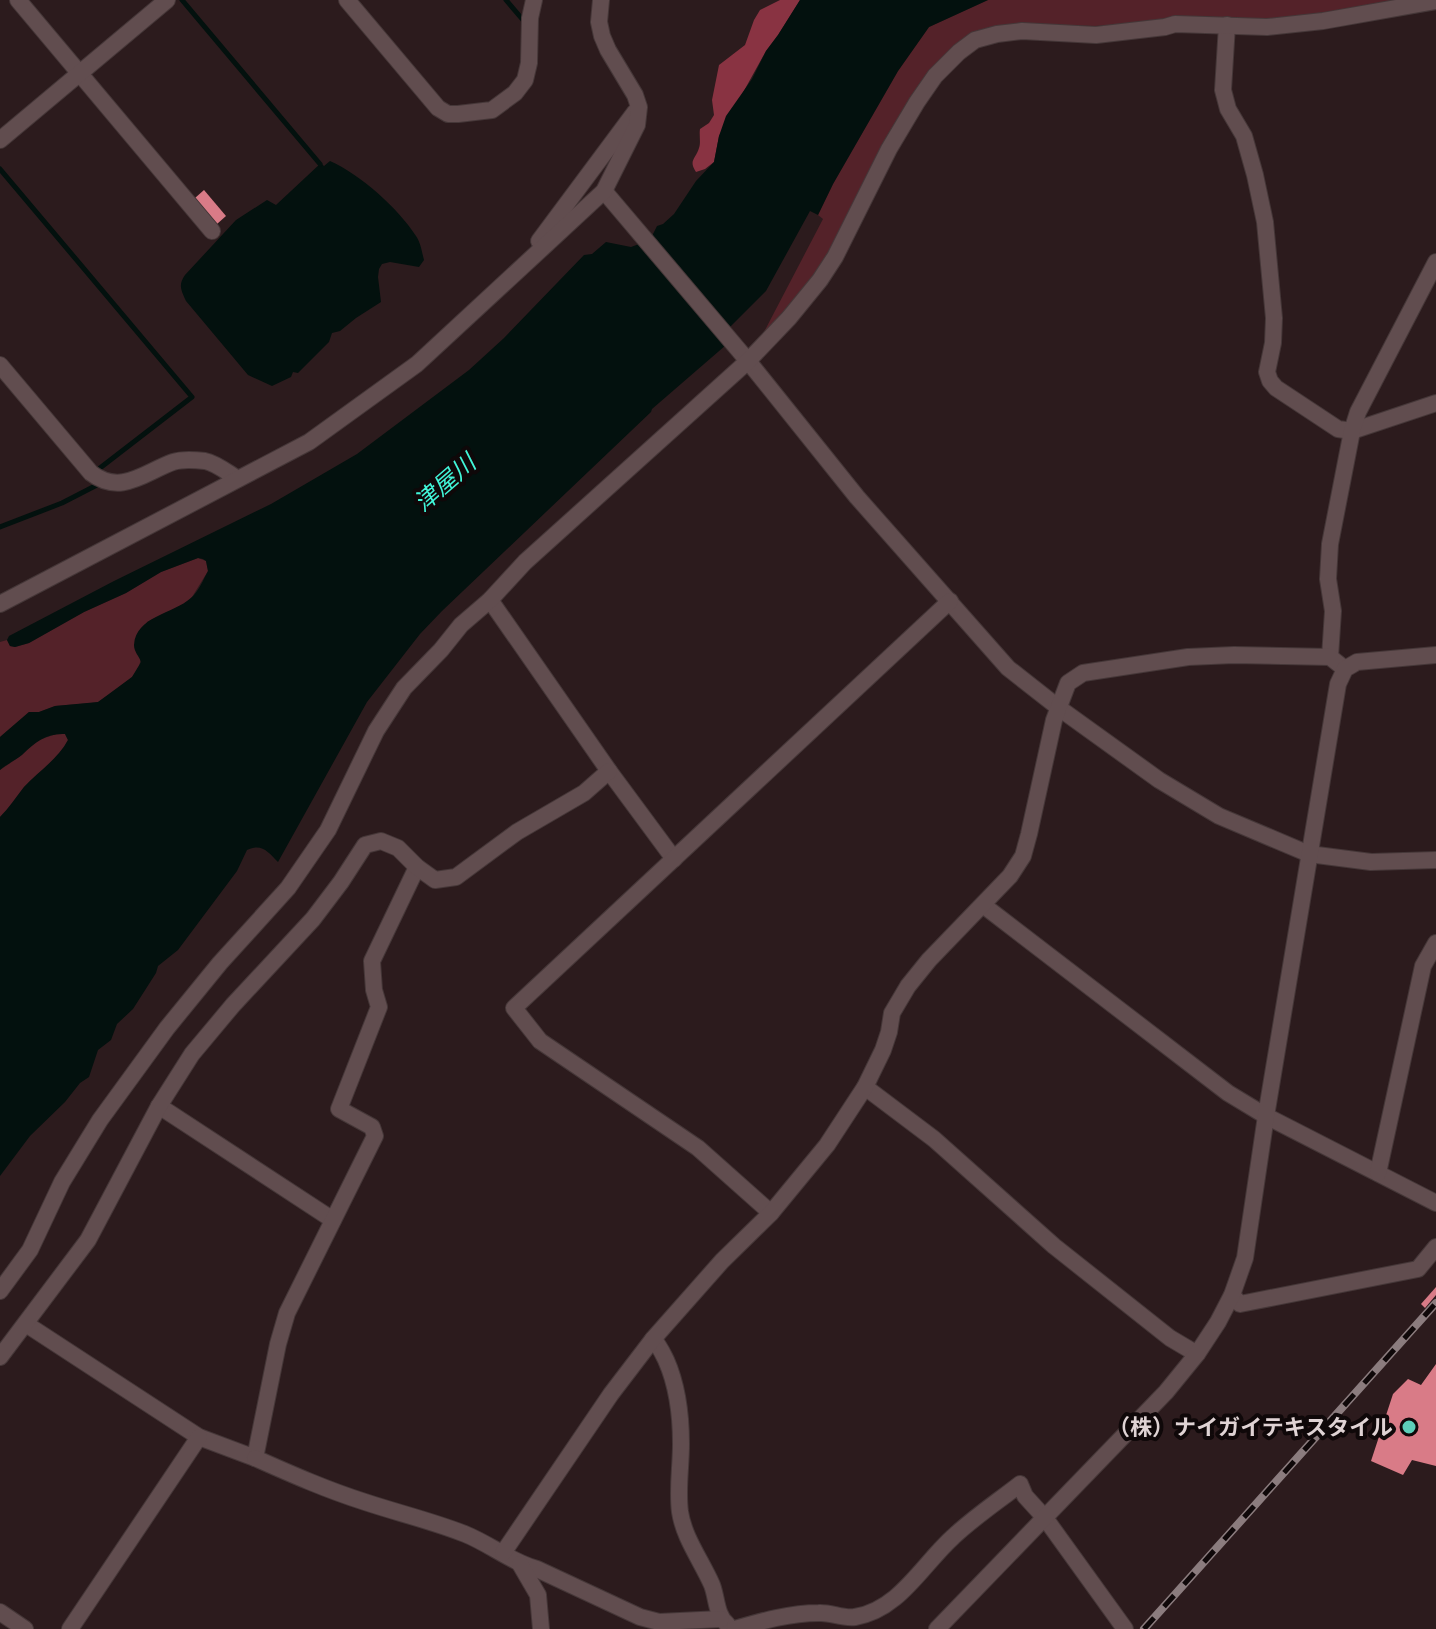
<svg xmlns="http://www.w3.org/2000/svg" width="1436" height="1629" font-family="Overpass,'Noto Sans JP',sans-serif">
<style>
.green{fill:#542229}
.forest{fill:#893342}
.water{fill:#03110e}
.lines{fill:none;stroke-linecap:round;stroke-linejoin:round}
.stream{stroke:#03110e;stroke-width:5}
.building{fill:#d97b87}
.street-casing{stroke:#453738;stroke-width:18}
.street{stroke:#614d4f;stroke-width:16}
.rail-casing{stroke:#8b7c7e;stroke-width:8}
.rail{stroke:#0f0809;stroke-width:5;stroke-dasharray:15;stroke-linecap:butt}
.poi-dot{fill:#5dceb9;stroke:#0f0809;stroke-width:3}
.labels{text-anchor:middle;stroke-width:8;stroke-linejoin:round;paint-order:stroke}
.poi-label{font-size:22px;font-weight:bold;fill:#dfd3d4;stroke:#0f0809;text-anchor:end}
.water-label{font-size:24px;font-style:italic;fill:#41f5d8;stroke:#0f0809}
</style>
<rect width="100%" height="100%" fill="#2c1b1d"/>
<g class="green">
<path d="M 988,0 L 1406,0 L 1322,14 L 1269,20 L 1234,20 L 1206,16 L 1184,17 L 1166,22 L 1095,26 L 1018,24 L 958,47 L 818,274 L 766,336 L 764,332 L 823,219 L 818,215 L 833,184 L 898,71 L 929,27 Z"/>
<path d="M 198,558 L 206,561 L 208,571 L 192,597 L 184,604 L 147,622 L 139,668 L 132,677 L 110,694 L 98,702 L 91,703 L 55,706 L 39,712 L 29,712 L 0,737 L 0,642 L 7,640 L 10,646 L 15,647 L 29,643 L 84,612 L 126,593 L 161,572 Z"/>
<path d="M 59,733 L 65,734 L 68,740 C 58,759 39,771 24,787 C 16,797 9,808 0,817 L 0,770 L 22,755 L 30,745 L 36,741 Z"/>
</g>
<path class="forest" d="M 780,0 L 800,0 L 778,35 L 766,51 L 719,136 L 714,162 L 705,169 L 696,172 C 688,160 696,159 699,148 C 701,143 699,135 700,129 L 709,123 L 714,115 L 712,100 L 719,65 L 745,45 L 754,20 L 760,10 Z"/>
<g class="water">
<path d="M 800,0 L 988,0 L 929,27 L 898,71 L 833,184 L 818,215 L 810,211 L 766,291 L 728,329 L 726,345 L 652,409 L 651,412 L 442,611 L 420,634 L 367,702 L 278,862 C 268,852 262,843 247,850 L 237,871 L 178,950 L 158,966 L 156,973 L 133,1009 L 117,1024 L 111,1040 L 98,1050 L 89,1077 L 80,1083 L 65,1102 L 30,1136 L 0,1176 L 0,817 C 9,808 16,797 24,787 C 39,771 58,759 68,740 L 65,734 C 47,733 35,742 23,754 C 16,760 7,764 0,770 L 0,737 L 29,712 L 39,712 L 55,706 L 98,702 L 132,677 L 141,662 C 139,656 134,652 134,645 C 136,616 173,614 191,598 C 199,591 203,580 208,571 L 206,561 L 203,559 L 198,558 L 161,572 L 126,593 L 84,612 L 29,643 L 15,647 L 10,646 L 7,640 L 9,636 L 114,581 L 271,504 L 357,454 L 469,370 L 504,338 L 584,255 L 592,254 L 606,242 L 631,247 L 650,240 L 657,226 L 663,224 L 674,214 L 696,181 L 714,162 L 719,136 L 726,116 L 752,79 L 766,51 L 778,35 Z"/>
<path d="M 330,161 C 361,175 398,208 416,236 C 421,243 422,253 424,260 L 419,267 L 390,262 L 382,264 L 379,269 L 378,277 L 381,302 L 356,318 L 340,331 L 332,333 L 329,342 L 298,373 L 293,372 L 291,377 L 272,386 L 248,375 L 186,301 C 181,290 178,285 185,275 L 236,220 L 267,200 L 276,205 L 321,163 L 324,166 Z"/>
</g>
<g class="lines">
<g class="stream">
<path d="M 182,0 L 320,164"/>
<path d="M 506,0 L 523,20"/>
<path d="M 0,169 L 192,397 L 100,468"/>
<path d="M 0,527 L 62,503 L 97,485"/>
</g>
</g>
<g class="building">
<path d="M 204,190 L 226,216 L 217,224 L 195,198 Z"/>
<path d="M 1436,1287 L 1436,1295 L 1425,1308 L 1421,1304 Z"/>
<path d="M 1436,1364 L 1436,1466 L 1412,1460 L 1403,1475 L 1371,1461 L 1393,1394 L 1408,1379 L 1421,1385 Z"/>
</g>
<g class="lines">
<defs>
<g id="street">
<path d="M 18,0 L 212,231"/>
<path d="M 347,0 L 438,108 L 448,114 L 458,114 L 492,110 L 515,93 L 525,80 L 529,63 L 530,18 L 534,0"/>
<path d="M 1227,25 L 1223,90 L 1228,109 L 1244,136 L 1255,175 L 1265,222 L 1274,318 L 1273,343 L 1267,372 L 1270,381 L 1276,388 L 1338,429 L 1352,431 L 1436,403"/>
<path d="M 0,140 L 167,0"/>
<path d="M 604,191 L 748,361 L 857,497 L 1008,668 L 1059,708 L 1159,780 L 1219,816 L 1309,854 L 1371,862 L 1436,860"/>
<path d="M 539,241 L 635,112"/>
<path d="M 0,365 L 91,473 C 121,496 145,472 173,462 C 182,459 196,460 205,461 C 216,463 228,473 238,479"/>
<path d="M 490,600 L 609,771 L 674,859"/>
<path d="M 0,604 L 309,442 L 417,364 L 604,191 L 637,125 L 639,107 L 635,95 L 608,50 L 602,36 L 599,22 L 601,0"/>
<path d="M 1330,657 L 1333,611 L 1328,579 L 1330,544 L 1352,431 L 1358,412 L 1436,262"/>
<path d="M 983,905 L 1228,1093 L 1266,1116 L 1436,1203"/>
<path d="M 865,1087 L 934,1139 L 1054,1246 L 1170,1338 L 1197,1354"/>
<path d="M 159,1106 L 333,1220"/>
<path d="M 1378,1173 L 1423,966 L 1436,943"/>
<path d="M 771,1213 L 698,1148 L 540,1041 L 514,1008 L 950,601"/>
<path d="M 0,1291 L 30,1250 L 62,1182 L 100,1120 L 167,1028 L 220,963 L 288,888 L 328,830 L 376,731 L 404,688 L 441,650 L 461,625 L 490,600 L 525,562 L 748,361 L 789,318 L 820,280 L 835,257 L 889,149 L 917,102 L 935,76 L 959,52 L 975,40 L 997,34 L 1022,31 L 1096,35 L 1165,27 L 1175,24 L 1267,27 L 1323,21 L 1436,1"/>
<path d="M 1232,1295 L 1240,1304 L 1418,1269 L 1436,1247"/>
<path d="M 26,1324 L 199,1437 L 255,1458 L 278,1344 L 287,1313 L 375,1136 L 372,1127 L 339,1109 L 379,1007 L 374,990 L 372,961 L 417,867"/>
<path d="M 653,1339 C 659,1345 662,1352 666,1360 C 678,1387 681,1415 681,1444 C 681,1467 677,1489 680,1512 C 684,1538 701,1560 712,1585 C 717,1598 716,1615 727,1624"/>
<path d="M 0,1357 L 88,1240 L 159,1106 L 192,1054 L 233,1005 L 313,919 L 341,882 L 365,845 L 381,841 L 398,848 L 417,867 L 435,880 L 456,877 L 517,832 L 584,793 L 609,771"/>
<path d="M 255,1458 C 291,1474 327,1490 365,1502 C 398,1513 432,1521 465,1534 C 490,1544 511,1562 537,1569 L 640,1617 L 659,1622 L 721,1619"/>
<path d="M 503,1553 L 611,1394 L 653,1339 L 722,1261 L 771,1213 L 827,1145 L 865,1087 L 883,1050 L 889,1032 L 892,1013 L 908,986 L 929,960 L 1010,876 L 1023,856 L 1029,834 L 1054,720 L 1068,683 L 1083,673 L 1188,657 L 1234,655 L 1330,657 L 1345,669"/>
<path d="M 520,1564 L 538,1595 L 541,1629"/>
<path d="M 0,1612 L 25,1629"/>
<path d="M 70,1629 L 199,1437"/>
<path d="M 735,1629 C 762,1621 790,1613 819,1613 C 830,1612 843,1619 855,1617 C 899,1610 922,1565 953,1537 C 973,1518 997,1502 1020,1484 L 1025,1496 L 1045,1518 L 1125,1629"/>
<path d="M 937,1629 L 1166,1392 L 1197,1354 L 1218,1322 L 1232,1295 L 1245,1258 L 1266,1116 L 1338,684 L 1345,669 L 1357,662 L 1436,655"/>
</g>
</defs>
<use href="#street" class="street-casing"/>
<use href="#street" class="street"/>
<defs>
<path id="rail" d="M 1144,1629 L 1436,1303"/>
</defs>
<use href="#rail" class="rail-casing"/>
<use href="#rail" class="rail"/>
</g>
<circle class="poi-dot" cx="1409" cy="1427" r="8"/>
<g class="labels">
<g class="poi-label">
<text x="1393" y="1435">（株）ナイガイテキスタイル</text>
</g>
<g class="water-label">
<text transform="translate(445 483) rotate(-41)" y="8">津屋川</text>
</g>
</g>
</svg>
